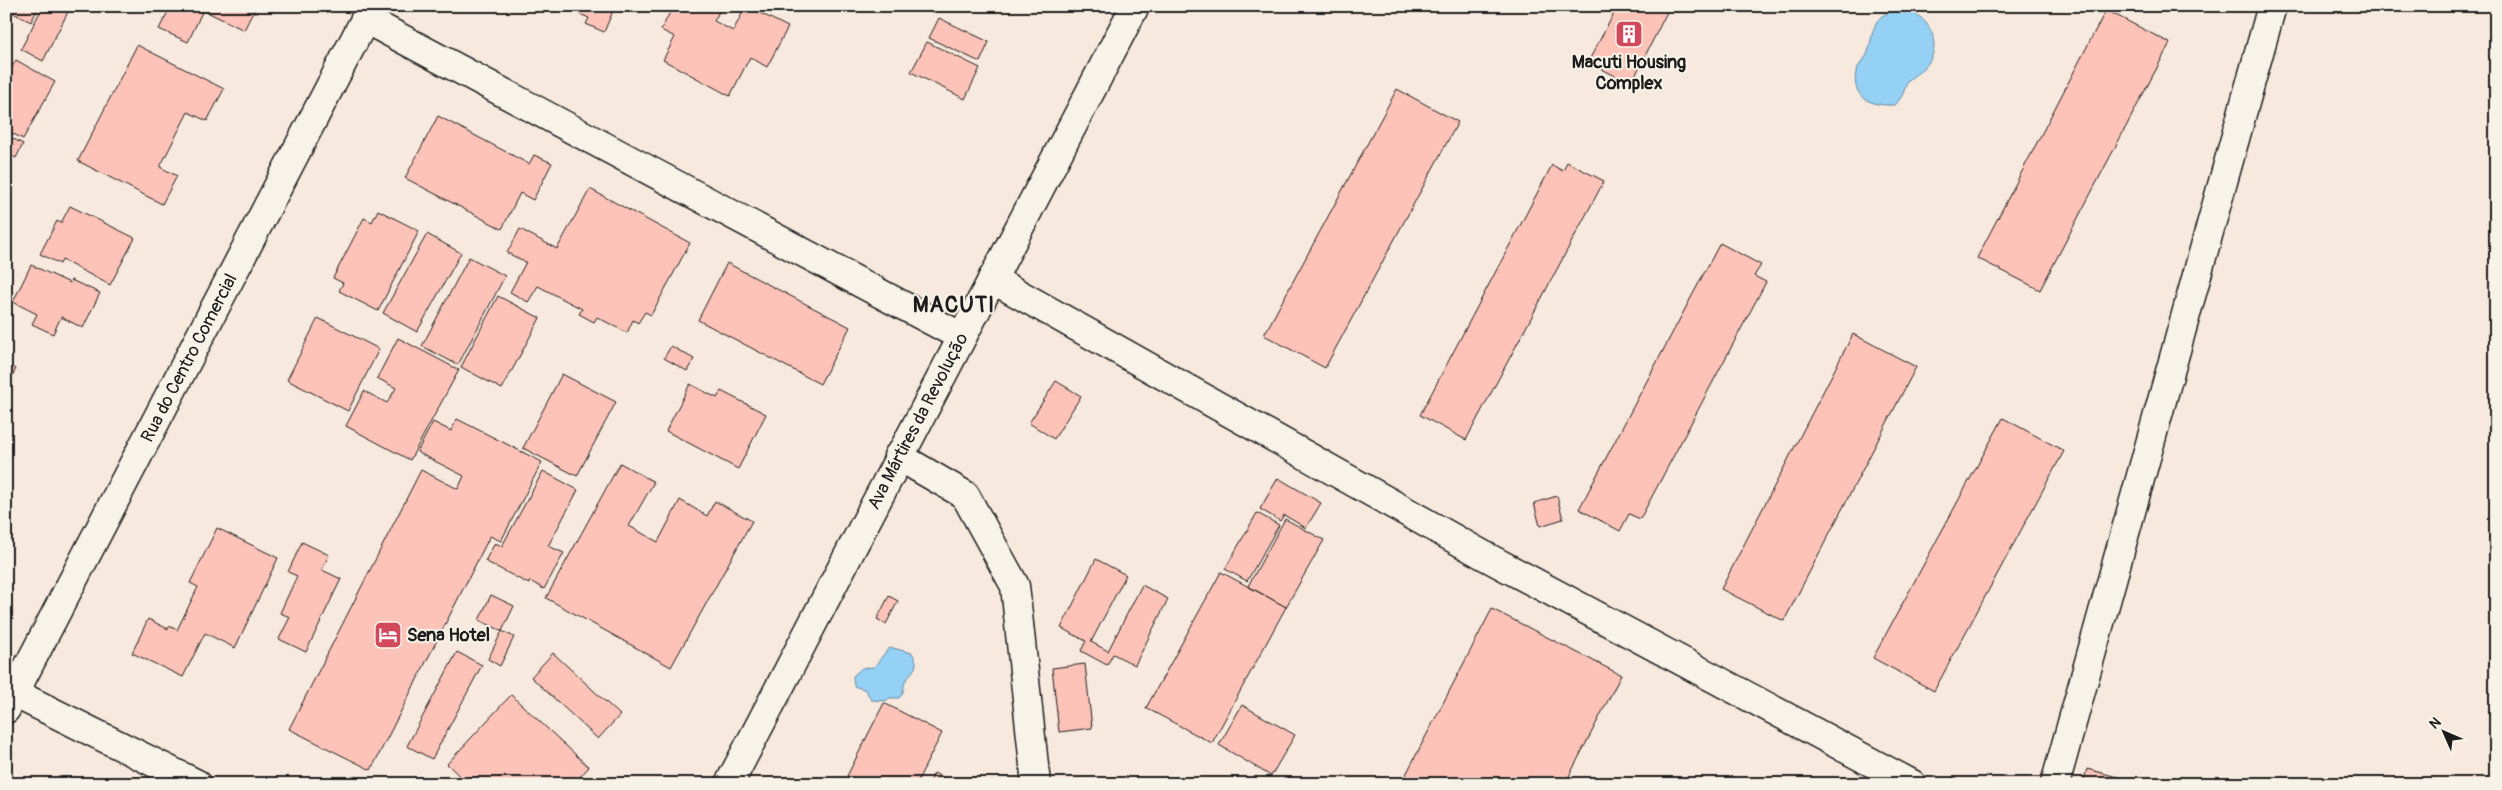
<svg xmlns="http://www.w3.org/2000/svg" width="2502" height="790" font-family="Pangolin,sans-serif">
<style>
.water{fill:#95d0f5;stroke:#65889e}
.building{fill:#fec3b8;stroke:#1c1c1c}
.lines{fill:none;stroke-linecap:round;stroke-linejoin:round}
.street-casing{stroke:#1c1c1c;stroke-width:31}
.secondary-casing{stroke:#1c1c1c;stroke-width:31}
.street{stroke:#f7f3e8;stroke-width:28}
.secondary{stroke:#f7f3e8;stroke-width:28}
.labels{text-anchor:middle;stroke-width:4;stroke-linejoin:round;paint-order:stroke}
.poi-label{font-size:18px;font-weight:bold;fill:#1c1c1c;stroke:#f7f3e8}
.street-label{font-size:18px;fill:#1c1c1c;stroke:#f7f3e8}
.district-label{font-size:22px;font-weight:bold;letter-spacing:1px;fill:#1c1c1c;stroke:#f7f3e8}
</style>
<rect width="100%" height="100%" fill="#f8e9de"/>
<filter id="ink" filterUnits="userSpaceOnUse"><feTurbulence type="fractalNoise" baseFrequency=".02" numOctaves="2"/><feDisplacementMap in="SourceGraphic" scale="10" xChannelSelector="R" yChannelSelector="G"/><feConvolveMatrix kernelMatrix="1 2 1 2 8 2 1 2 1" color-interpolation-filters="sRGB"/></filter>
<g filter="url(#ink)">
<g class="water">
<path d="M 1908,10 C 1931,19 1943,45 1926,66 C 1921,72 1912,76 1908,81 C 1903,91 1904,96 1895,105 C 1872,106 1851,99 1856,72 C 1858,64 1866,59 1868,52 C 1872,41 1871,25 1882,16 C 1889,11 1899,11 1908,10 Z"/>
<path d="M 893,648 L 912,653 C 921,666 913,670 906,680 C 902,687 906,692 899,698 L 889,698 L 886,701 L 871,700 L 866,690 L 854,686 L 853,676 L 862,668 L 874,667 L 888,649 Z"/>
</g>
<g class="building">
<path d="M 6,6 L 39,6 L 31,22 L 11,12 L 6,21 Z"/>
<path d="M 43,6 L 71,6 L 43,61 L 21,49 Z"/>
<path d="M 171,6 L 256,6 L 244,30 L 203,10 L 188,42 L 159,29 Z"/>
<path d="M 561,6 L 615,6 L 604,32 L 586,24 L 589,18 Z"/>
<path d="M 673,6 L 722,6 L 714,21 L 733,31 L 746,6 L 788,27 L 767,67 L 750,57 L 730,96 L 663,60 L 675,37 L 661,30 Z"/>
<path d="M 1618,6 L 1670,6 L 1631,84 L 1588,62 Z"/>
<path d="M 2106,10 L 2170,43 L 2040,290 L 1977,258 Z"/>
<path d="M 939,18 L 989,42 L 980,62 L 929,38 Z"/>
<path d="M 927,42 L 980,68 L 965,99 L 911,72 Z"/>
<path d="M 137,45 L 224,89 L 207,121 L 188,112 L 160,167 L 177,176 L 162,204 L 78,161 Z"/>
<path d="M 16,60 L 55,82 L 23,139 L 6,130 L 6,78 Z"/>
<path d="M 1397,89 L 1458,122 L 1325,368 L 1264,335 Z"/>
<path d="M 438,116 L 529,164 L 534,155 L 552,163 L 533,200 L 520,193 L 502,229 L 405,178 Z"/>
<path d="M 6,135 L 23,144 L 16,158 L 6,153 Z"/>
<path d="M 1567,162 L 1604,181 L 1466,440 L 1420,415 L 1552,165 L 1563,171 Z"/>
<path d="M 590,189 L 690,243 L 651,315 L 645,312 L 638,323 L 633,320 L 627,333 L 597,317 L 594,322 L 579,314 L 582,309 L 538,286 L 528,302 L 510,292 L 526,262 L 507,253 L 520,229 L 557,249 Z"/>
<path d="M 70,206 L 135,238 L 110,285 L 62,260 L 60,264 L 40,254 L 57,221 L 61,223 Z"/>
<path d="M 378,210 L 419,231 L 378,311 L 339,291 L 343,283 L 333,278 L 364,218 L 372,222 Z"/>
<path d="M 427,234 L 461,253 L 417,332 L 383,313 Z"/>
<path d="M 1720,243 L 1761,265 L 1754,276 L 1766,282 L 1640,519 L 1629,514 L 1620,531 L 1579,509 Z"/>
<path d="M 469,257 L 505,276 L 458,365 L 422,346 Z"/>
<path d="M 727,263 L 850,327 L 820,384 L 698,320 Z"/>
<path d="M 31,265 L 70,283 L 71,280 L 100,293 L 83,328 L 61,317 L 53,334 L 32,324 L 37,314 L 13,302 Z"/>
<path d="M 498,296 L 540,318 L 502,389 L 461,367 Z"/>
<path d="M 318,318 L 379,349 L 348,411 L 287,380 Z"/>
<path d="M 1853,334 L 1916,367 L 1784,621 L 1721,589 Z"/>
<path d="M 398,338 L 459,370 L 410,460 L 346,426 L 364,391 L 387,403 L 396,388 L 377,378 Z"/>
<path d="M 671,346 L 694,359 L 687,371 L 664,358 Z"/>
<path d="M 6,364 L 16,369 L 6,388 Z"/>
<path d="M 562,374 L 616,402 L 577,476 L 523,448 Z"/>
<path d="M 1056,381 L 1081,396 L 1054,439 L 1029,423 Z"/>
<path d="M 690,384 L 717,398 L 721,391 L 766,414 L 738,469 L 666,431 Z"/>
<path d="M 2003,418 L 2064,451 L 1934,691 L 1873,658 Z"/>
<path d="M 457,419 L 542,462 L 501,541 L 490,536 L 371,770 L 289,729 L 421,470 L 458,489 L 464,476 L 417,452 L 433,422 L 451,431 Z"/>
<path d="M 620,463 L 654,482 L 629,526 L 658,542 L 680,500 L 707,516 L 715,501 L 752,521 L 671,667 L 546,598 Z"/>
<path d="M 543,471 L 578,490 L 548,546 L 564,553 L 544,589 L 530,581 L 529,584 L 485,561 L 495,543 L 502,546 Z"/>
<path d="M 1278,478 L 1321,503 L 1306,528 L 1284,515 L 1280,521 L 1260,509 Z"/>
<path d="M 1557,496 L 1563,519 L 1540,526 L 1534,503 Z"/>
<path d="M 1257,513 L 1279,525 L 1247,581 L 1225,569 Z"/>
<path d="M 1285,519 L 1324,540 L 1286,607 L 1248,586 Z"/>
<path d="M 217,528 L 278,558 L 235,648 L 205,633 L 183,677 L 132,653 L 148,619 L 168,629 L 169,626 L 177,630 L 198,587 L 190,583 Z"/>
<path d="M 302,542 L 329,555 L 322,570 L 341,579 L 306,652 L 279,639 L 290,617 L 280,613 L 297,576 L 288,572 Z"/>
<path d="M 1096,559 L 1126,575 L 1091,642 L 1108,651 L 1142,585 L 1168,599 L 1135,665 L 1113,654 L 1107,665 L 1081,651 L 1086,641 L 1061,628 Z"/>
<path d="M 1221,572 L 1286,607 L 1212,743 L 1146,708 Z"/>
<path d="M 491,595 L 514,606 L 502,631 L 479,620 Z"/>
<path d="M 889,596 L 898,601 L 886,624 L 877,619 Z"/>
<path d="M 1492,609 L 1621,675 L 1565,784 L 1401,784 Z"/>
<path d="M 502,631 L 514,637 L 500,666 L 488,659 Z"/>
<path d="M 457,652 L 482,665 L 432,759 L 407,746 Z"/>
<path d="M 553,653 L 620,715 L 598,739 L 531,677 Z"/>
<path d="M 1085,664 L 1092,728 L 1059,732 L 1052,668 Z"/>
<path d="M 511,695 L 589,767 L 573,784 L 468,784 L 447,764 Z"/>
<path d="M 884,703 L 942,733 L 916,784 L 863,784 L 847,776 Z"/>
<path d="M 1242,705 L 1295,735 L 1271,776 L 1219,745 Z"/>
<path d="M 2087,769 L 2144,784 L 2083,784 Z"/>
<path d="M 934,773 L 948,780 L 946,784 L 929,784 Z"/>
</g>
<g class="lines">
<defs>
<g id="street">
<path d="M 365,19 L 962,337"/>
<path d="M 992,279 L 1485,556 L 1912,784"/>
<path d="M 898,456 L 965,495 L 1015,586 L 1036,784"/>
<path d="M 6,689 L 197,784"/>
<path id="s1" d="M 6,709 L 372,6"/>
<path d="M 2055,784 L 2272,6"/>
</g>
<g id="secondary">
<path id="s2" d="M 729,784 C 863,524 999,265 1135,6"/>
</g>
</defs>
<use href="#street" class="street-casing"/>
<use href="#secondary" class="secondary-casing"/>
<use href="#street" class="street"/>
<use href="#secondary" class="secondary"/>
</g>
</g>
<defs>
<symbol id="building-square" viewBox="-11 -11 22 22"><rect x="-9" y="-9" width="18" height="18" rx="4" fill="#d1495b" stroke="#f7f3e8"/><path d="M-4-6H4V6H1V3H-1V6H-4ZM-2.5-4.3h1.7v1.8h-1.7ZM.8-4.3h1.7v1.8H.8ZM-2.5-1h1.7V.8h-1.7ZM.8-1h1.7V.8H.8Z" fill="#fff"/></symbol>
<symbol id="hotel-square" viewBox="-11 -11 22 22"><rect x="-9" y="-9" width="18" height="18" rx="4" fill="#d1495b" stroke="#f7f3e8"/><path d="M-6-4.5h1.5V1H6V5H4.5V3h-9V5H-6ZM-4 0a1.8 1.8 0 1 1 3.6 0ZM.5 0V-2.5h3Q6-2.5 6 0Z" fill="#fff"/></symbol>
</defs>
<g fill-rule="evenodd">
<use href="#building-square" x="1613" y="18" width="32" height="32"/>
<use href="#hotel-square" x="372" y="619" width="32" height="32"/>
</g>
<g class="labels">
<g class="poi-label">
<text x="1629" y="68">Macuti Housing<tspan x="1629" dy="21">Complex</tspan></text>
<text x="407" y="641" text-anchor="start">Sena Hotel</text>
</g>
<g class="street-label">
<text dy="6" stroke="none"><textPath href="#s1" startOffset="396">Rua do Centro Comercial</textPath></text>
<text dy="6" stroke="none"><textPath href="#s2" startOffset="409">Ava Mártires da Revolução</textPath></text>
</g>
<g class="district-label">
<text x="954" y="312">MACUTI</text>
</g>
</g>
<rect width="2502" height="790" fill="none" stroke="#f7f3e8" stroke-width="25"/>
<rect x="12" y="12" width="2477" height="765" fill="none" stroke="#1c1c1c" stroke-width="2" filter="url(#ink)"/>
<g transform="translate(2444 732) rotate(315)" stroke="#f7f3e8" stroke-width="4" paint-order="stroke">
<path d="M0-4L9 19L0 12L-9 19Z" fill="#1c1c1c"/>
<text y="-8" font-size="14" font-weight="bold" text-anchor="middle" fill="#1c1c1c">N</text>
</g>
</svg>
